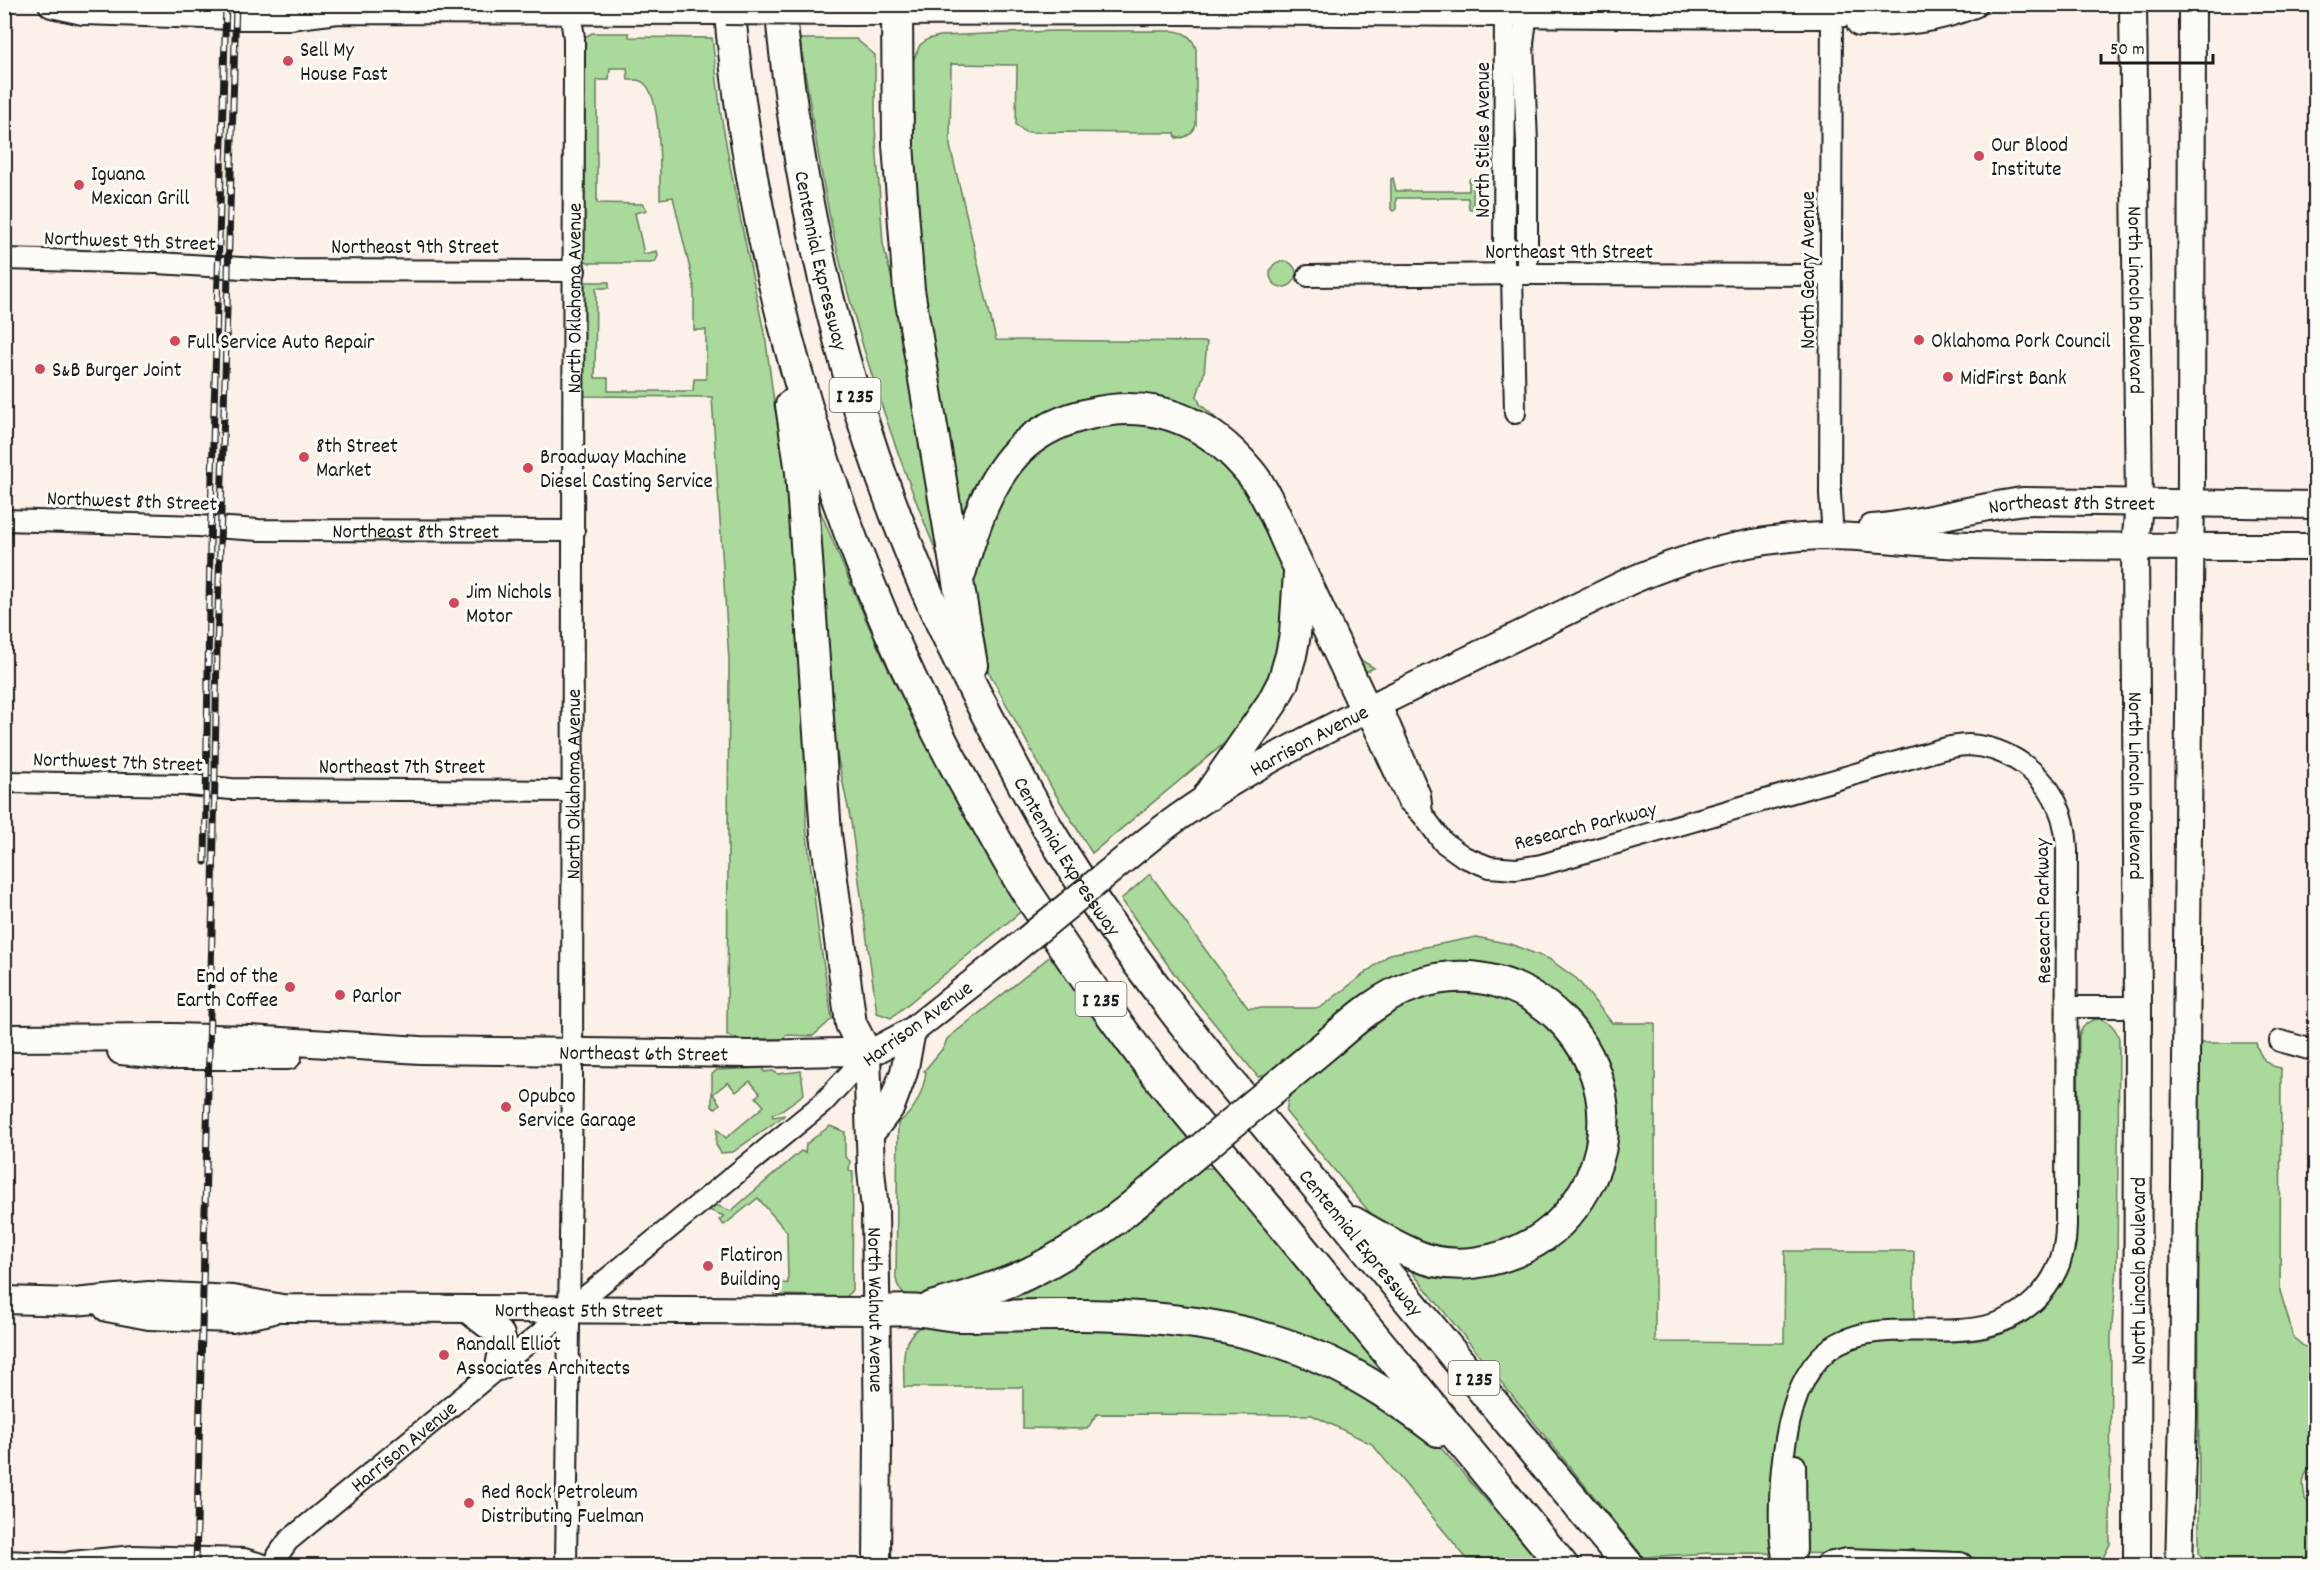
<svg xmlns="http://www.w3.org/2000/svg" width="2320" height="1570" font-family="Dekko,sans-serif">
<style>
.green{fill:#aada9b;stroke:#637b5c;stroke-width:1.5}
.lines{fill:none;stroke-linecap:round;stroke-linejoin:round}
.minor-casing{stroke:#1c1c1c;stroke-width:24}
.major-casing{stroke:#1c1c1c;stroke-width:30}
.highway-casing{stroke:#1c1c1c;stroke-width:34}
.minor{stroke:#fdfcf7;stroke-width:20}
.major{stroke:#fdfcf7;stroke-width:26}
.highway{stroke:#fdfcf7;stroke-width:30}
.rail-casing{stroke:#1c1c1c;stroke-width:7}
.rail{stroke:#fdfcf7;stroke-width:4.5;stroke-dasharray:14;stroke-linecap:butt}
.major-bridge-casing{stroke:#1c1c1c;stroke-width:30;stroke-linecap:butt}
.highway-bridge-casing{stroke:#1c1c1c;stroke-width:34;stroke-linecap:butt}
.major-bridge{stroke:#fdfcf7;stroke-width:26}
.highway-bridge{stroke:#fdfcf7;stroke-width:30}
.poi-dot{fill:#d1495b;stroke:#fdfcf7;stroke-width:2}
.labels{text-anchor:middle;stroke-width:6;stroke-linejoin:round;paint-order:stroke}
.shield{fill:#fdfcf7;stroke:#605f5e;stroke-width:1.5}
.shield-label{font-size:20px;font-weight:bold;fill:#1c1c1c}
.poi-label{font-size:21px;fill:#1c1c1c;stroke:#fdfcf7;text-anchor:start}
.street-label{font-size:21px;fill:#1c1c1c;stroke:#fdfcf7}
</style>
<rect width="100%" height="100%" fill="#fcf1e8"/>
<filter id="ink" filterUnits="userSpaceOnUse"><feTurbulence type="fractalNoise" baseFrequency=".0167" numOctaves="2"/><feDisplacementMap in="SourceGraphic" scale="12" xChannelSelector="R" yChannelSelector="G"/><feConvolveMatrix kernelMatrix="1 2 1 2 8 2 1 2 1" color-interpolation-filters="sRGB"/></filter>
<g filter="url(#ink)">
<g class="green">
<path d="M 1053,31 L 1174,31 C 1185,32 1193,38 1196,49 L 1196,125 C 1192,135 1186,138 1176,138 L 1175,133 L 1025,132 L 1016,125 L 1017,65 L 951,64 L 950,146 L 996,340 L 1207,342 L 1204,373 L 1197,396 L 1200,404 L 1247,446 L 1264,467 L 1356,657 L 1374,668 L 1359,675 L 1209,424 L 1057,415 L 965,533 L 923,331 L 914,154 L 913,61 L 920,45 L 928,39 L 940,36 Z"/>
<path d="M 592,33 L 629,33 L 629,37 L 712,38 L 721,115 L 735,193 L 766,342 L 775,410 L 792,470 L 806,740 L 806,826 L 818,928 L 832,1019 L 813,1036 L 786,1035 L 783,1039 L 756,1039 L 755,1043 L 727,1036 L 729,660 L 712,397 L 582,396 L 582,285 L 585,282 L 609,282 L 609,288 L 596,288 L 595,378 L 608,378 L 608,391 L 693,391 L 694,379 L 706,379 L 706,330 L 694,330 L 694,286 L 673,197 L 660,199 C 660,176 662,99 645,84 C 640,79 634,80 628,80 L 627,68 L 610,68 L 609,80 L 597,80 L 597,203 L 643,204 L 647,210 L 635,213 L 644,254 L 657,251 L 658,256 L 655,262 L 650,263 L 590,263 L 583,260 L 582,255 L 583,38 Z"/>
<path d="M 800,39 L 856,39 L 875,55 L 875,127 L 883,244 L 914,367 L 942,566 C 897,458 859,347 833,232 C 819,168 810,104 800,39 Z"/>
<path d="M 1393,178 L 1396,191 L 1469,191 L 1469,180 L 1471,178 L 1473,180 L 1473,209 L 1469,209 L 1468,198 L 1396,198 L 1396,209 L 1393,211 L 1391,209 L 1391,179 Z"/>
<circle cx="1283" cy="274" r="13"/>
<path d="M 1089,422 L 1173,425 L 1230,463 L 1279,550 L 1287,581 L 1285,653 L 1244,727 L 1092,853 L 1053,790 L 986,667 L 981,661 L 972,599 L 973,570 L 979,541 L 1022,461 Z"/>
<path d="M 812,491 C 838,553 862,615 891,675 C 930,756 978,832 1024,909 L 891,1018 L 877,1013 L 851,822 L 826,701 Z"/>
<path d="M 1150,874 L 1248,1008 L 1320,1008 L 1390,954 L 1476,937 L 1510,944 L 1549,959 L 1577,979 L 1612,1023 L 1655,1023 L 1655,1342 L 1784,1343 L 1785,1251 L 1914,1251 L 1914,1341 C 1936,1341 1962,1344 1984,1339 C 2034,1329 2064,1292 2076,1244 L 2079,1035 C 2088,1011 2113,1016 2119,1039 L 2117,1268 L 2111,1336 L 2110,1544 L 2102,1560 L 2089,1566 L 2062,1565 L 1919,1554 L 1711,1553 L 1643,1557 L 1403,1261 L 1487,1269 L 1601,1176 L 1589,1043 L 1457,968 L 1277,1073 L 1258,1077 L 1178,979 L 1121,899 Z"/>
<path d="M 1053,954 L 1190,1133 L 1182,1152 L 1052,1254 L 922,1298 C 908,1297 899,1295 896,1279 L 898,1123 C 916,1111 923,1092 926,1072 L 924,1071 L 944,1047 L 947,1039 Z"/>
<path d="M 1421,989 L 1513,995 L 1576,1051 L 1595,1136 L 1560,1213 L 1479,1255 L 1391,1238 L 1286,1112 L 1290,1090 L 1321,1062 Z"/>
<path d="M 2198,1043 L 2256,1043 C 2260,1057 2266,1066 2281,1068 L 2280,1291 L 2294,1338 L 2315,1356 L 2315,1461 L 2305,1475 L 2303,1484 L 2305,1499 L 2315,1509 L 2315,1565 L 2206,1565 L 2199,1553 Z"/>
<path d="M 764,1068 L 764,1072 L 773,1071 L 778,1074 L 801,1071 L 804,1094 L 779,1112 L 772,1114 L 773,1117 L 785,1115 L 733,1152 L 721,1153 L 716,1145 L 717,1129 L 726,1138 L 764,1106 L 756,1097 L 760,1093 L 750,1081 L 736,1092 L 728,1082 L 713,1094 L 720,1104 L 716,1108 L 712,1107 L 712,1074 L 717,1070 Z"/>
<path d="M 830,1126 L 845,1132 L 845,1157 L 850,1161 L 849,1171 L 853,1172 L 852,1290 L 845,1299 L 824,1301 L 824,1296 L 775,1295 L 775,1284 L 788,1283 L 787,1232 L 758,1198 L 724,1225 L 719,1220 L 724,1216 L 709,1210 L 716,1205 L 731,1211 L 801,1151 L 805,1153 L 806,1144 Z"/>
<path d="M 1196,1168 L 1219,1168 L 1410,1399 L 1313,1347 L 972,1308 Z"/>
<path d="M 1168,1325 L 1326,1367 L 1426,1436 L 1442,1449 L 1537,1559 L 1467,1559 L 1372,1444 L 1312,1415 L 1097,1414 L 1087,1429 L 1023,1428 L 1023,1387 L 904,1387 C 904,1363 899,1340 921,1326 Z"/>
</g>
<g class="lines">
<defs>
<g id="minor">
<path d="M 1832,4 L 1830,494 L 1833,536"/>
<path d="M 4,259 L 157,263 L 275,270 L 575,271"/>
<path d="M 1527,274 L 1527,143 L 1523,43 L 1528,4"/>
<path d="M 1504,275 L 1505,4"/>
<path d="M 1512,275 L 1515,413"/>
<path d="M 1308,276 L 1527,274 L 1831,275"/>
<path id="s1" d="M 4,520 L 198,526 L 259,530 L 574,531"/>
<path d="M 1380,703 L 1420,795 L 1422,814"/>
<path d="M 1366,710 L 1408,801 L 1422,814 L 1443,842 L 1464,857 L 1489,867 L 1516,869 L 1541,865 L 1928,753 C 1941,749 1955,745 1969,745 C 2007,747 2045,773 2059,809 C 2065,822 2066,836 2067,850 L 2066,1225 C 2066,1251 2058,1275 2040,1295 C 1960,1384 1817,1253 1786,1439 C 1780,1472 1776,1534 1785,1566"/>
<path d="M 4,782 L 189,785 L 231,789 L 572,791"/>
<path d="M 2067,1007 L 2138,1007"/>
<path d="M 2280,1041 L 2316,1051"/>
<path d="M 4,1561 L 82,1564"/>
<path d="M 71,1562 L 134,1556 L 244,1559 L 268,1566"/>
<path id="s2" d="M 275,1566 L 278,1555 L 288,1541 L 499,1367 L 823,1103 L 867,1055"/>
<path id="s3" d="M 566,1566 L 572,1081 L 574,38 L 570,11"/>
<path d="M 1790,1566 L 1796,1550 L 1795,1465"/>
</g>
<g id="major">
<path d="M 52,4 L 83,11 L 236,16 L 289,16 L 338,10 L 725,11"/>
<path id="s4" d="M 2133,4 L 2139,504 L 2135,546 L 2138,1007 L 2137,1566"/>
<path d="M 845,12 L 1181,11 L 1779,15 L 1832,15 L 1896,4"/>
<path d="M 1860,23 C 1900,23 1937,20 1974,4"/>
<path id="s5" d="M 1872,528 C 1923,524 1973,507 2024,501 L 2316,505"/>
<path id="s6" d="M 1137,849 C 1214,785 1303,741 1392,697 C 1471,658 1551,620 1630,581 C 1694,553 1762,536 1833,536 C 1878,537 1924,544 1969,545 C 2085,547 2200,547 2316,547"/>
<path id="s7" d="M 4,1038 L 172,1037 L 250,1039 L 420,1050 L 750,1054 L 841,1052 L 867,1055"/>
<path d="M 121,1051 L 171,1056 L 288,1056"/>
<path id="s8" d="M 867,1055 L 871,1170 L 875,1210 L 878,1437 L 877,1566"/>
<path d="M 867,1055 L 912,1031 L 1009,954"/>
<path d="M 871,1133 L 891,1107 L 904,1072 L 912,1031"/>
<path id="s9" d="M 4,1300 L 74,1302 L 149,1295 L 233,1299 L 282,1308 L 876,1311"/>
<path d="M 107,1308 L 149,1316 L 232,1319 L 270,1311"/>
<path d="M 468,1310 L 501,1335 L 503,1345 L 499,1367"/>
<path d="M 1829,1566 L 1847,1562 L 1960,1566"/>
<path d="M 2179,1566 L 2183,1416 L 2191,475 L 2192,4"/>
</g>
<g id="highway">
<path d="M 729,4 C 754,282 836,553 972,797 C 990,828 1007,861 1026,891 C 1063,947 1101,1002 1141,1055 C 1185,1112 1234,1167 1280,1222 C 1375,1337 1469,1451 1563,1566"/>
<path id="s10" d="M 780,4 C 797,189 838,372 907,544 C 930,603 958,660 988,717 C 1009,757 1029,798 1053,837 C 1127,959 1219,1069 1310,1179 C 1415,1309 1522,1438 1629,1566"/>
<path d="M 897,11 L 898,145 L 909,290 L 972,665"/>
<path d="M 791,405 L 801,472 L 826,834 L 851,1024 L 867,1055"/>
<path d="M 960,574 C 973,529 988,478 1024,445 C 1043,429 1065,419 1089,414 C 1154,398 1208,421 1250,472 C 1267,492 1281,529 1292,553 C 1317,605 1341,657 1366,710"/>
<path d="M 1209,795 L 1272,703 L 1283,682 L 1291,655 L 1295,634 L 1299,573"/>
<path d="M 1332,1040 C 1357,1018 1382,996 1414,985 C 1531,944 1641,1065 1591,1178 C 1578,1205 1560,1227 1535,1242 C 1499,1263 1452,1272 1413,1254 C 1392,1245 1372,1233 1353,1222"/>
<path d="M 932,1307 C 963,1297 995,1289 1025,1275 C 1067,1255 1105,1229 1141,1199"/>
<path d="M 876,1311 C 891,1311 906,1309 921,1311 C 935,1312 948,1316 962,1316 C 1084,1315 1209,1307 1323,1359 C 1365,1378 1402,1404 1438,1431"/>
</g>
</defs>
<use href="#minor" class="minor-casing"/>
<use href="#major" class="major-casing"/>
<use href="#highway" class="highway-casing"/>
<use href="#minor" class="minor"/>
<use href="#major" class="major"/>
<use href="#highway" class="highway"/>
<defs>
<g id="rail">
<path d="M 205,862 L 210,546 L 226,4"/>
<path d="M 196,1566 L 213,893 L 217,647 L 236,4"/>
</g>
</defs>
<use href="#rail" class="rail-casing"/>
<use href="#rail" class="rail"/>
<defs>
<g id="major-bridge">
<path d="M 725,11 L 845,12"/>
<path d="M 1009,954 L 1137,849"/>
</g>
<path id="highway-bridge" d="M 1141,1199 L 1332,1040"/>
</defs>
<use href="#major-bridge" class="major-bridge-casing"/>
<use href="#highway-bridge" class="highway-bridge-casing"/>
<use href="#major-bridge" class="major-bridge"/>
<use href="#highway-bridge" class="highway-bridge"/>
</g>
</g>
<g class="poi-dot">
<circle cx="288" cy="61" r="6"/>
<circle cx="1979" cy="156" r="6"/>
<circle cx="79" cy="185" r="6"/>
<circle cx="1919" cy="340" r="6"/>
<circle cx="175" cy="341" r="6"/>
<circle cx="40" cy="369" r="6"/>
<circle cx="1948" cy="377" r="6"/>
<circle cx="304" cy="457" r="6"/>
<circle cx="528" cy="468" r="6"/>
<circle cx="454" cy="603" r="6"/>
<circle cx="290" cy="987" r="6"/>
<circle cx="340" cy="995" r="6"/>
<circle cx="506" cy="1107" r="6"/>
<circle cx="708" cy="1266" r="6"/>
<circle cx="444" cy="1355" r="6"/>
<circle cx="469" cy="1503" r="6"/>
</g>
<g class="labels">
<g class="shield">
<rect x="829.5" y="378" width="51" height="34" rx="4.5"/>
<rect x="1075.5" y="982" width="51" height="34" rx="4.5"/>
<rect x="1448.5" y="1361" width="51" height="34" rx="4.5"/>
</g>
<g class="shield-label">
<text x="855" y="402">I 235</text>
<text x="1101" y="1006">I 235</text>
<text x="1474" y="1385">I 235</text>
</g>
<g class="poi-label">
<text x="300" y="56">Sell My<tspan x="300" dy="24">House Fast</tspan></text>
<text x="1991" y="151">Our Blood<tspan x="1991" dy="24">Institute</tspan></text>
<text x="91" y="180">Iguana<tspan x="91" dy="24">Mexican Grill</tspan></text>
<text x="1931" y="347">Oklahoma Pork Council</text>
<text x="187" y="348">Full Service Auto Repair</text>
<text x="52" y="376">S&amp;B Burger Joint</text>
<text x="1960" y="384">MidFirst Bank</text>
<text x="316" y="452">8th Street<tspan x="316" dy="24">Market</tspan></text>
<text x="540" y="463">Broadway Machine<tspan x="540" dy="24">Diesel Casting Service</tspan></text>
<text x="466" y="598">Jim Nichols<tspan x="466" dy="24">Motor</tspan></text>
<text x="278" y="982" text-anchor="end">End of the<tspan x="278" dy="24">Earth Coffee</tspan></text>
<text x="352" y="1002">Parlor</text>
<text x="518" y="1102">Opubco<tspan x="518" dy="24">Service Garage</tspan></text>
<text x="720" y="1261">Flatiron<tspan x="720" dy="24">Building</tspan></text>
<text x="456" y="1350">Randall Elliot<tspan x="456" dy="24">Associates Architects</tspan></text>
<text x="481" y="1498">Red Rock Petroleum<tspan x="481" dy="24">Distributing Fuelman</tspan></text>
</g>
<g class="street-label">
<text transform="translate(1482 140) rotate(-90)" y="7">North Stiles Avenue</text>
<text transform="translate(130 240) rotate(2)" y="7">Northwest 9th Street</text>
<text x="415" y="253">Northeast 9th Street</text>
<text x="1569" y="258">Northeast 9th Street</text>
<text dy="7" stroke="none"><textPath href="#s10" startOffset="260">Centennial Expressway</textPath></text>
<text transform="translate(1807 270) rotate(-90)" y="7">North Geary Avenue</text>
<text dy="7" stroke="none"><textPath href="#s3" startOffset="1268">North Oklahoma Avenue</textPath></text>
<text dy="7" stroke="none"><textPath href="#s4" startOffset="296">North Lincoln Boulevard</textPath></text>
<text transform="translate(132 500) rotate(2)" y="7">Northwest 8th Street</text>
<text dy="7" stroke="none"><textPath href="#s5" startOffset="202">Northeast 8th Street</textPath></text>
<text dy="7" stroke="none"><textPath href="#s1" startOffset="412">Northeast 8th Street</textPath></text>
<text dy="7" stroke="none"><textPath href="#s6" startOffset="204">Harrison Avenue</textPath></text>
<text transform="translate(118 761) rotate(2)" y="7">Northwest 7th Street</text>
<text x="402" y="773">Northeast 7th Street</text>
<text dy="7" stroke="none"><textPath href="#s3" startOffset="782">North Oklahoma Avenue</textPath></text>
<text dy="7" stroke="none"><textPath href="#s4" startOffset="782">North Lincoln Boulevard</textPath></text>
<text transform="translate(1585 825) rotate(-14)" y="7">Research Parkway</text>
<text dy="7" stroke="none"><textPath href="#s10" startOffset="908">Centennial Expressway</textPath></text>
<text transform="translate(2042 911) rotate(-91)" y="7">Research Parkway</text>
<text transform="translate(917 1023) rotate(-36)" y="7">Harrison Avenue</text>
<text dy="7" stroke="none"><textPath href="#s7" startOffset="640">Northeast 6th Street</textPath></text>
<text dy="7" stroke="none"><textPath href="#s10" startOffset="1394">Centennial Expressway</textPath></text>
<text transform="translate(2138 1271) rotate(-90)" y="7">North Lincoln Boulevard</text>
<text dy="7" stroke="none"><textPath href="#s9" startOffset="576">Northeast 5th Street</textPath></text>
<text dy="7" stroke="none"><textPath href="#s8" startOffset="255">North Walnut Avenue</textPath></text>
<text dy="7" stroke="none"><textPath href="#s2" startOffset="178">Harrison Avenue</textPath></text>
</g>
</g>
<rect width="2320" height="1570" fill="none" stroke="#fdfcf7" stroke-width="24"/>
<rect x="12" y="12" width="2296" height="1546" fill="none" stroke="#1c1c1c" stroke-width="2" filter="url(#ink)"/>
<path d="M2101 54v9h112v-9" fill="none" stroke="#1c1c1c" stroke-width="3"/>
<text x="2110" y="54" font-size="18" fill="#1c1c1c" stroke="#fdfcf7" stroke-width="4.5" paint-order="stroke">50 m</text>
</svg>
